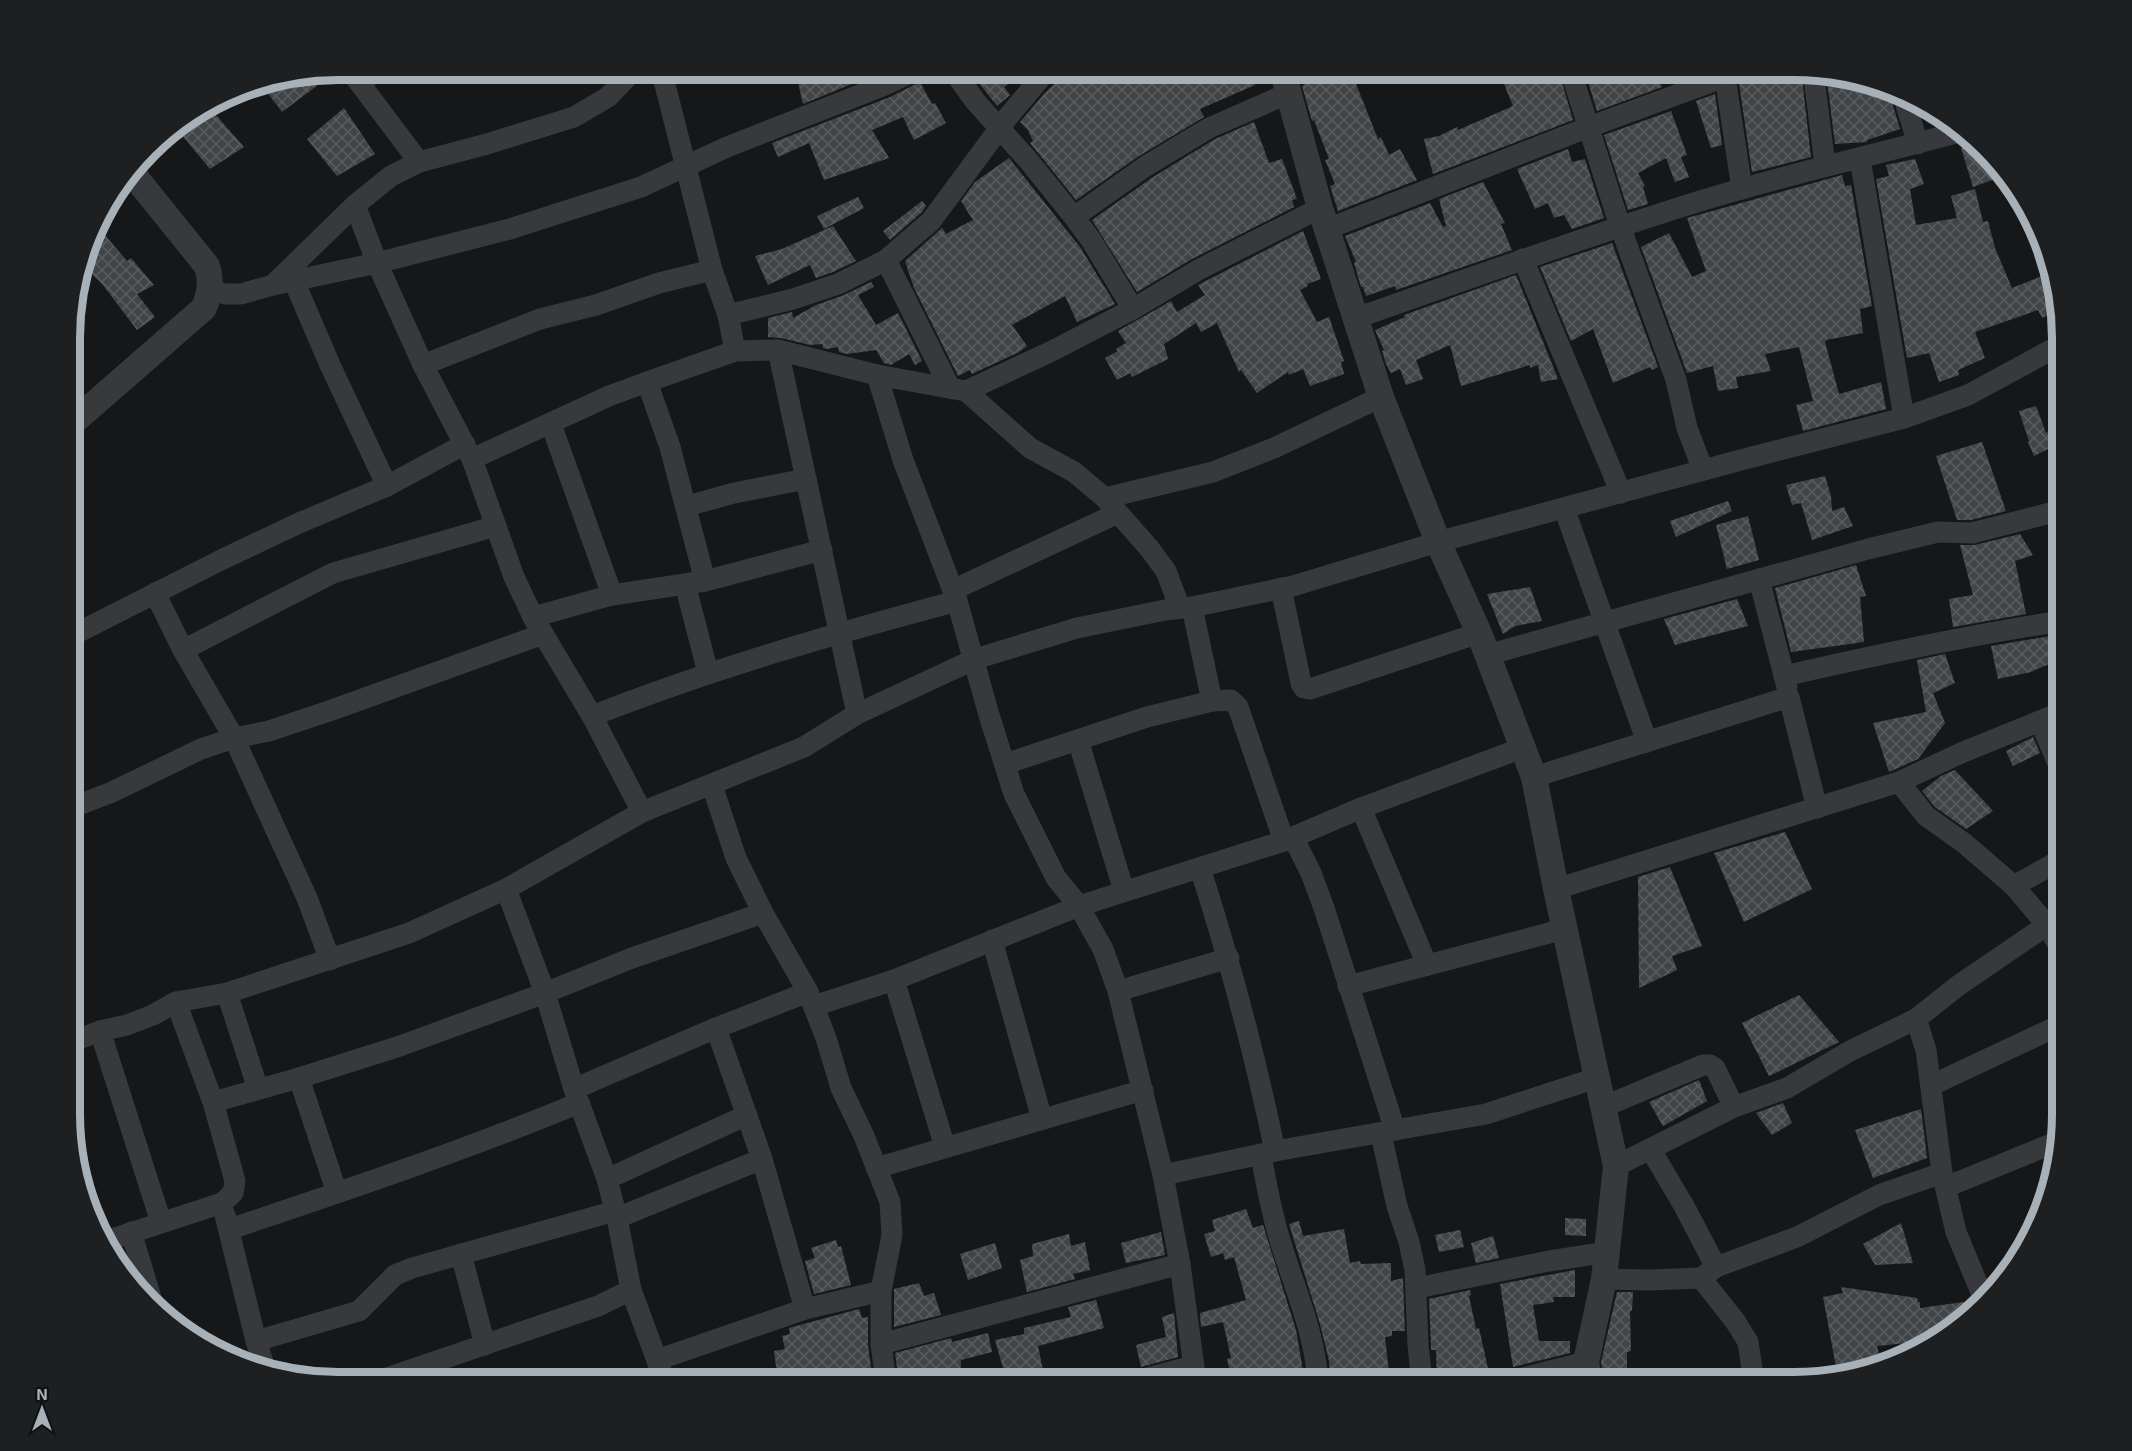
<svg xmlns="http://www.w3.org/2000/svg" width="2132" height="1451" font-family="'Exo 2',sans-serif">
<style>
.building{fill:url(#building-cross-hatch)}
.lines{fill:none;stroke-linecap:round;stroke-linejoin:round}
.minor{stroke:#37393d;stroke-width:21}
.tertiary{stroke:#37393d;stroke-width:26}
.rim{fill:none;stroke:#a8b0b8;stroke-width:8}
</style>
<defs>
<pattern id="building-cross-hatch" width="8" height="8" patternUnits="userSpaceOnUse" patternTransform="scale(1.5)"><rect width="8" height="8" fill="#424548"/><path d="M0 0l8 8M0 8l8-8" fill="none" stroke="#5a5d60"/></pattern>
</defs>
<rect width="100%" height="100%" fill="#161718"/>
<g class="building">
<path d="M 795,69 L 888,69 L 803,104 Z"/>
<path d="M 968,69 L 1029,69 L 1004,87 L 1010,95 L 997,106 Z"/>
<path d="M 1070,69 L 1248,69 L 1255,85 L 1200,109 L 1204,117 L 1139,156 L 1076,200 L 1030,143 L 1033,141 L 1028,130 L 1020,122 L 1045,93 Z"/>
<path d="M 1311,69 L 1350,69 L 1378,139 L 1381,137 L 1389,155 L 1400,149 L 1417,180 L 1338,211 L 1330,186 L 1335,184 L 1325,160 L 1329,159 L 1314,120 L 1312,121 L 1302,86 L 1315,78 Z"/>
<path d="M 1498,69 L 1558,69 L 1573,120 L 1433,174 L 1424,139 L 1439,136 L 1457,127 L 1458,130 L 1513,106 Z"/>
<path d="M 1584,69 L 1655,69 L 1662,87 L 1597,111 Z"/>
<path d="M 1737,70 L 1801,70 L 1811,157 L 1752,172 Z"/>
<path d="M 1826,73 L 1880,83 L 1892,89 L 1891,99 L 1900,129 L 1867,140 L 1867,142 L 1835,144 Z"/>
<path d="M 309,75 L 318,85 L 282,112 L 261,84 Z"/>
<path d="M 920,82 L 932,104 L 935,103 L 946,123 L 914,140 L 903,117 L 872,130 L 889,158 L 824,180 L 809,143 L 778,157 L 772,143 L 890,97 Z"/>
<path d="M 1715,94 L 1722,145 L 1711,148 L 1696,101 Z"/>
<path d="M 209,107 L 244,147 L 210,169 L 180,133 Z"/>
<path d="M 344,108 L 375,154 L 337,176 L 307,139 Z"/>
<path d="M 1671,111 L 1687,155 L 1681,157 L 1689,177 L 1675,182 L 1666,158 L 1638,173 L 1645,186 L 1643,187 L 1648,204 L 1628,210 L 1604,135 Z"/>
<path d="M 1254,122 L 1269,163 L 1282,159 L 1297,199 L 1292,200 L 1294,207 L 1192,259 L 1137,292 L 1092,220 L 1153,177 L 1215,139 Z"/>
<path d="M 1973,144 L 1989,163 L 1995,179 L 1973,187 L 1961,148 Z"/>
<path d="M 1568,149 L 1572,162 L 1585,159 L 1604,218 L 1572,229 L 1564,215 L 1554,218 L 1548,203 L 1535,209 L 1517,169 Z"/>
<path d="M 1009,158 L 1080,247 L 1115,304 L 1077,322 L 1065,296 L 1012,325 L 1027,346 L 1019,352 L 972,374 L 970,370 L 958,376 L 914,288 L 905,261 L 942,228 L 946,234 L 973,220 L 961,201 L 975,182 Z"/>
<path d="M 1915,159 L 1924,184 L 1910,189 L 1916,225 L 1957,218 L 1951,196 L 1975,189 L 1983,222 L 1988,221 L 1995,248 L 2012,288 L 2050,273 L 2060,310 L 2042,318 L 2038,310 L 1975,332 L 1985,358 L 1958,370 L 1959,375 L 1939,382 L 1929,353 L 1907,358 L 1876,179 L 1889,176 L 1886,165 Z"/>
<path d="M 1842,175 L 1845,186 L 1851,185 L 1872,306 L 1860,309 L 1863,333 L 1826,340 L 1825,342 L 1839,394 L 1881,382 L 1886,409 L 1803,431 L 1796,405 L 1813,401 L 1799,347 L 1765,354 L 1771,371 L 1736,377 L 1738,388 L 1718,391 L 1713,366 L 1687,373 L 1641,247 L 1669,233 L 1692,277 L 1706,271 L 1687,218 Z"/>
<path d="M 1483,182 L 1505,223 L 1501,224 L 1512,250 L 1396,290 L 1395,286 L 1366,296 L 1363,287 L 1361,287 L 1354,263 L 1356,262 L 1345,236 L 1430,203 L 1443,227 L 1446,226 L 1439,199 Z"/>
<path d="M 858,197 L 864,208 L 824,229 L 817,216 Z"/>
<path d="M 922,201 L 926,206 L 922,212 L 890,240 L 883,231 Z"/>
<path d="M 833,226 L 856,261 L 833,272 L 816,278 L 810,265 L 768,285 L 755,256 L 782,249 Z"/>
<path d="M 1303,231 L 1321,279 L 1307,284 L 1308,286 L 1300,290 L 1317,322 L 1329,317 L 1344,361 L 1341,362 L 1344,374 L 1310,386 L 1303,369 L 1289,375 L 1288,372 L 1257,393 L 1241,370 L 1239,372 L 1217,323 L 1201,332 L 1196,323 L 1164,344 L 1168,359 L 1132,377 L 1130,373 L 1117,380 L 1105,358 L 1118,351 L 1116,349 L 1126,343 L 1118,331 L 1171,301 L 1177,312 L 1205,295 L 1198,285 Z"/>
<path d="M 104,234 L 127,261 L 131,258 L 154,285 L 137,294 L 155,317 L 137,330 L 103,285 L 83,265 L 85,259 L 95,250 L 89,245 L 90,241 Z"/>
<path d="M 1612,243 L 1658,367 L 1652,370 L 1650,367 L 1613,383 L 1593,329 L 1571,341 L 1540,267 Z"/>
<path d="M 1516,275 L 1558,379 L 1541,382 L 1538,365 L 1530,368 L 1530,365 L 1461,386 L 1450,345 L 1416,360 L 1423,379 L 1406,385 L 1400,369 L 1391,373 L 1386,364 L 1382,351 L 1384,350 L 1375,330 L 1405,317 L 1404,315 Z"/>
<path d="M 871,282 L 874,287 L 858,295 L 876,325 L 898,313 L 922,361 L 915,365 L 909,354 L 891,365 L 884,363 L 876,350 L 847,354 L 839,352 L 838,347 L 827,349 L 823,348 L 822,344 L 810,345 L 781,338 L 768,337 L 768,318 L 792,312 L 793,318 L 816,305 L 844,295 Z"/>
<path d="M 2036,406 L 2046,433 L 2062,425 L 2062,442 L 2034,456 L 2028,442 L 2029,441 L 2019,411 Z"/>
<path d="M 1982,442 L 2006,511 L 1971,520 L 1957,520 L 1936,456 Z"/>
<path d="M 1825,476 L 1831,496 L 1832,511 L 1844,507 L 1853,526 L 1812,540 L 1801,503 L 1792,505 L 1786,485 Z"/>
<path d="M 1728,501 L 1732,511 L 1676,537 L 1670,521 Z"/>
<path d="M 1748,516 L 1759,560 L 1727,569 L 1716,525 Z"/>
<path d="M 2020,534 L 2033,555 L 2015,561 L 2026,614 L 1953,627 L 1949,599 L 1973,595 L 1960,545 L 1975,545 Z"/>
<path d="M 1856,565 L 1866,596 L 1860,597 L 1864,642 L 1791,652 L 1775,588 Z"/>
<path d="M 1530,587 L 1542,621 L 1515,626 L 1503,634 L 1487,594 Z"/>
<path d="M 1737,599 L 1748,626 L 1675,645 L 1664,619 Z"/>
<path d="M 2051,636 L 2058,660 L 2031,672 L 1998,679 L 1991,646 Z"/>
<path d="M 1945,654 L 1955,683 L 1933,693 L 1945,723 L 1918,759 L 1889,772 L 1873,723 L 1926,712 L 1917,660 Z"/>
<path d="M 2033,737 L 2040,753 L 2013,766 L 2006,751 Z"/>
<path d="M 1955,770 L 1993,811 L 1966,829 L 1935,807 L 1922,791 L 1941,776 Z"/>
<path d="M 1785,832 L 1812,889 L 1744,922 L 1714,853 Z"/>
<path d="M 1670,867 L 1702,946 L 1672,956 L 1677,970 L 1639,988 L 1638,877 Z"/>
<path d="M 1799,995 L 1839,1042 L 1769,1076 L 1742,1023 Z"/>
<path d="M 1699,1080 L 1707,1101 L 1663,1126 L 1649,1102 Z"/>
<path d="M 1783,1103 L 1792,1123 L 1772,1135 L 1756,1113 Z"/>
<path d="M 1921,1109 L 1927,1158 L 1873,1178 L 1855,1130 Z"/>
<path d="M 1246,1209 L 1253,1228 L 1263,1225 L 1296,1330 L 1305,1382 L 1233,1382 L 1227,1359 L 1231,1358 L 1223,1322 L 1201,1327 L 1200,1313 L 1246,1300 L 1234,1257 L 1225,1260 L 1223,1253 L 1211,1257 L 1204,1234 L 1215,1231 L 1212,1220 Z"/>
<path d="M 1565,1218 L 1586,1219 L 1586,1236 L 1565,1235 Z"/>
<path d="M 1299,1221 L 1303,1236 L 1344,1229 L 1350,1263 L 1360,1261 L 1361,1264 L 1391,1263 L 1391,1281 L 1403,1278 L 1405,1331 L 1392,1331 L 1392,1336 L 1385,1337 L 1390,1382 L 1331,1382 L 1329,1361 L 1320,1324 L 1289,1224 Z"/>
<path d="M 1901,1223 L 1913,1263 L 1875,1265 L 1863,1244 Z"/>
<path d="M 1460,1230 L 1464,1247 L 1439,1252 L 1435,1235 Z"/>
<path d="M 1161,1232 L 1165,1255 L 1126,1263 L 1121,1243 Z"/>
<path d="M 1069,1234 L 1071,1246 L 1085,1242 L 1090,1270 L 1073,1274 L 1075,1279 L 1027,1292 L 1020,1260 L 1033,1256 L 1032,1244 Z"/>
<path d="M 1493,1236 L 1499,1258 L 1476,1263 L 1471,1243 Z"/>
<path d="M 836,1240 L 838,1247 L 841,1246 L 851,1285 L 814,1294 L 805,1261 L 815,1258 L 811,1248 Z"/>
<path d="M 995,1243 L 1002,1268 L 968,1280 L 960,1254 Z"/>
<path d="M 1575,1270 L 1575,1297 L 1553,1297 L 1554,1302 L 1533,1305 L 1539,1341 L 1570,1341 L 1570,1353 L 1513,1367 L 1500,1284 Z"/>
<path d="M 919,1283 L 924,1296 L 934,1293 L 941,1315 L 894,1327 L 894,1289 Z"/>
<path d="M 1841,1287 L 1917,1298 L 1918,1302 L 1920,1302 L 1920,1308 L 1971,1301 L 1973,1305 L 1917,1351 L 1916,1342 L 1877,1346 L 1881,1362 L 1837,1372 L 1823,1297 L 1843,1293 Z"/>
<path d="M 1470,1290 L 1471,1295 L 1469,1296 L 1476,1329 L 1479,1328 L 1489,1373 L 1462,1382 L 1437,1382 L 1436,1350 L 1431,1350 L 1431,1344 L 1429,1299 Z"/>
<path d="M 1617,1292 L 1633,1292 L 1632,1311 L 1630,1311 L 1631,1351 L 1627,1352 L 1627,1382 L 1604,1382 L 1601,1362 Z"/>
<path d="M 1096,1300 L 1104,1328 L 1038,1346 L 1045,1380 L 1024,1382 L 1022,1372 L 1005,1375 L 995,1340 L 1024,1334 L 1024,1328 L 1071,1317 L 1068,1307 Z"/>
<path d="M 859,1309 L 862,1318 L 868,1317 L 868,1346 L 873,1381 L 778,1382 L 774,1351 L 785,1349 L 782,1336 L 790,1334 L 789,1328 Z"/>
<path d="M 1174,1313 L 1178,1357 L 1141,1367 L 1136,1345 L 1166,1337 L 1162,1317 Z"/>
<path d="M 988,1333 L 992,1352 L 961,1360 L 960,1382 L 899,1382 L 895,1353 L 951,1338 L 952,1342 Z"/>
</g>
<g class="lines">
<g class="minor">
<path d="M 349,69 L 419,162"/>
<path d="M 661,69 L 712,270 L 728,315 L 735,351"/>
<path d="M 952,69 L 975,101 L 1028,160 L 1074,217 L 1091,240 L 1133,309"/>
<path d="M 1570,69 L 1620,226 L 1676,380 L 1687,428 L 1703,470"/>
<path d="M 1724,70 L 1742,189"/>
<path d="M 1813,70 L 1825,165"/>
<path d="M 361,83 L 378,69"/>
<path d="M 1903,95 L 1918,144"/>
<path d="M 1860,159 L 1904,418"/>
<path d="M 355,205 L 377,263 L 423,365 L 472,459 L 514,577 L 533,617 L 592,716 L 642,812"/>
<path d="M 1074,217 L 1146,166 L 1209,128 L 1289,93"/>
<path d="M 1327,229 L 1589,127 L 1725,77"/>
<path d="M 1523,259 L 1621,493"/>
<path d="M 886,260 L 950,388"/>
<path d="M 294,281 L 330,365 L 387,486"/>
<path d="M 273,285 L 355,205 L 391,176 L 419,162 L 487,144 L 574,117 L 608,97 L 635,69"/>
<path d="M 211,290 L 225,294 L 241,294 L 273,285 L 377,263 L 510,229 L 641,187 L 727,147 L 885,85 L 918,69"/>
<path d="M 728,315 L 793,299 L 838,284 L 886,260 L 931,221 L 1007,118 L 1048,69"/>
<path d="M 1356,318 C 1470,278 1584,237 1700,201 C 1787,174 1875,155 1963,131"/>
<path d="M 2055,348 L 2062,371"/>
<path d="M 778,350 L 857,714"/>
<path d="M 423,365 L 540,319 L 596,305 L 659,283 L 712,270"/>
<path d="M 877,375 L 903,460 L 957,601 L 989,715 L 1014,794 L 1056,878 L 1079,906 L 1091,928 L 1103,949 L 1118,991 L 1163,1175 L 1180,1264 L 1196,1382"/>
<path d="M 647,382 L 670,447 L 705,581"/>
<path d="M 966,391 L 1052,351 L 1133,309 L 1198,270 L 1320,208"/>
<path d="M 472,459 L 609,396 L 647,382 L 735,351 L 778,350 L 877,375 L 966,391 L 1030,448 L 1074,472 L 1105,498 L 1149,548 L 1166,571 L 1180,608"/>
<path d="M 1105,498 L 1213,472 L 1274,448 L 1381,397"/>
<path d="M 687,506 L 734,493 L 806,479"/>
<path d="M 1564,508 L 1647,742"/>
<path d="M 1759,579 L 1787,687"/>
<path d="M 685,584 L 708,673"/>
<path d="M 1281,588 L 1301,683 L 1304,688 L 1310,689 L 1479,633"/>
<path d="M 953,590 L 1118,513"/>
<path d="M 155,593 L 183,650 L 234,738 L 307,898 L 330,960"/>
<path d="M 612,595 L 705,581 L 822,550"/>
<path d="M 533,617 L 612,595 L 551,424"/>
<path d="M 71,636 L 221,560 L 299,523 L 387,486 L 465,444"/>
<path d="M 183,650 L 333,573 L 496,526"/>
<path d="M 1487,655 L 1868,549 L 1938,532 L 1972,533 L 2062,510"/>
<path d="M 1784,676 C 1876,655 1969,635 2062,621"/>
<path d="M 1212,701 L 1231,700 L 1238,707 L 1284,841"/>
<path d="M 592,716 C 711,669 833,634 957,601"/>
<path d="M 2040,721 L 2062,773"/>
<path d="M 1078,740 L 1124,891"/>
<path d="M 1005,764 L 1147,717 L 1212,701 L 1192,607"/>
<path d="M 1534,777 L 1789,697 L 1817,808"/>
<path d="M 1899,782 L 1926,816 L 1964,843 L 2014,886 L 2047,925 L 2062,952"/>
<path d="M 712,785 L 736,858 L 763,913 L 808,992 L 826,1038 L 841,1088 L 864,1136 L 890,1202 L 892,1235 L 881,1291 L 881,1344 L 886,1382"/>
<path d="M 71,808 L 112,792 L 201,749 L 234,738 L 269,731 L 332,710 L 543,634"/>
<path d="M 1361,808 L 1427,965"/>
<path d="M 1293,837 L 1311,873 L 1324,908 L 1395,1130"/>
<path d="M 1200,868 C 1230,961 1255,1055 1275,1151"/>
<path d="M 2014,886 L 2062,859"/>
<path d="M 506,889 L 545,993 L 574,1089 L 607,1179 L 617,1218 L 631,1290 L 665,1382"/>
<path d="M 1556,889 L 1899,782 L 1961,753 L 2062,712"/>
<path d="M 992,940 L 1042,1119"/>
<path d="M 894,980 L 945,1147"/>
<path d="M 1348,986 L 1564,929"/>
<path d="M 1118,991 L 1229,958"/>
<path d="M 227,993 L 258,1089"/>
<path d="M 814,1006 L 894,980 L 1079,906 L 1284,841 L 1361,808 L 1522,748"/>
<path d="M 1916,1019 L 1926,1050 L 1942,1173 L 1956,1232 L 1983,1297"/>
<path d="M 716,1028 L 762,1159 L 805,1309"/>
<path d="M 71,1042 L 100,1031"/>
<path d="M 299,1078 L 337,1193"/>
<path d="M 1932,1085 L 2062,1024"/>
<path d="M 574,1089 L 716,1028 L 808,992"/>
<path d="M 213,1102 L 299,1078 L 400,1046 L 545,993 L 632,958 L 763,913"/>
<path d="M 1603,1107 L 1703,1065 L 1710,1065 L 1715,1068 L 1734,1107"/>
<path d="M 1381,1134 L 1397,1206 L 1409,1242 L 1415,1270 L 1418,1345 L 1422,1382"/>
<path d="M 1651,1150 L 1684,1206 L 1716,1267"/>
<path d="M 1261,1155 C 1266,1183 1271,1210 1279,1237 C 1293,1285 1315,1332 1318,1382"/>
<path d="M 1616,1166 L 1734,1107 L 1787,1088 L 1850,1051 L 1916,1019 L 1959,985 L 2047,925"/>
<path d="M 876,1168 L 1143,1090"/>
<path d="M 1163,1175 L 1275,1151 L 1486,1114 L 1596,1078"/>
<path d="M 607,1179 L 747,1115"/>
<path d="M 1946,1187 L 2061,1140"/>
<path d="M 225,1215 L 256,1341 L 266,1371"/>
<path d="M 617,1218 L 762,1159"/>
<path d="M 161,1222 L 100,1031 L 127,1025 L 153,1015 L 176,1002 L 227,993 L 409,933 L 506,889 L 642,812 L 804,747 L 857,714 L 975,659 L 1077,628 L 1165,610 L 1192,607 L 1293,586 L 1438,542 L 1737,461 L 1904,418 L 1968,395 L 2062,344"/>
<path d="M 230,1229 C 347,1190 465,1150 579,1103"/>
<path d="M 131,1232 L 152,1301"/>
<path d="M 103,1242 L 222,1203 L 233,1193 L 235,1181 L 213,1102 L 176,1002"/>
<path d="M 461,1254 L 485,1345"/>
<path d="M 1701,1278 L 1735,1321 L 1748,1342 L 1754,1382"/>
<path d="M 1604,1279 L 1649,1280 L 1701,1278 L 1716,1267 L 1797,1237 L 1879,1195 L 1942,1173"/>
<path d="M 1417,1288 L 1549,1261 L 1608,1252"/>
<path d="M 256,1341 L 359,1311 L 395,1275 L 412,1268 L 615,1211"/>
<path d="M 881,1344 L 1180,1264"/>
<path d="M 657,1360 L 805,1309 L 881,1291"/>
<path d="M 378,1381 L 598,1306 L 631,1290"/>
<path d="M 1133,1382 L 1193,1366"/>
<path d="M 1507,1382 L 1586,1362"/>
</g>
<g class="tertiary">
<path d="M 1282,69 L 1320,208 L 1381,397 L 1438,542 L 1479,633 L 1534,777 L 1556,889 L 1616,1166 L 1604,1279 L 1586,1362 L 1589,1382"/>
<path d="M 71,424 L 204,308 C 210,292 212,283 207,266 L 132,173"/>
</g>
</g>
<path d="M0 0H2132V1451H0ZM338 80H1794A258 258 0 0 1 2052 338V1114A258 258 0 0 1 1794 1372H338A258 258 0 0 1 80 1114V338A258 258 0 0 1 338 80Z" fill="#1d1f20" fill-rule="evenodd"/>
<path class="rim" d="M338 80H1794A258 258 0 0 1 2052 338V1114A258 258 0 0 1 1794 1372H338A258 258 0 0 1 80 1114V338A258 258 0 0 1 338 80Z"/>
<g transform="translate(42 1409)" stroke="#111213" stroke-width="4.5" paint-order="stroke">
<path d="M0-4.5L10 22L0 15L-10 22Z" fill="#a8b0b8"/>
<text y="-9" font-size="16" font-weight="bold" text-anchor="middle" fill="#a8b0b8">N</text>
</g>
</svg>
